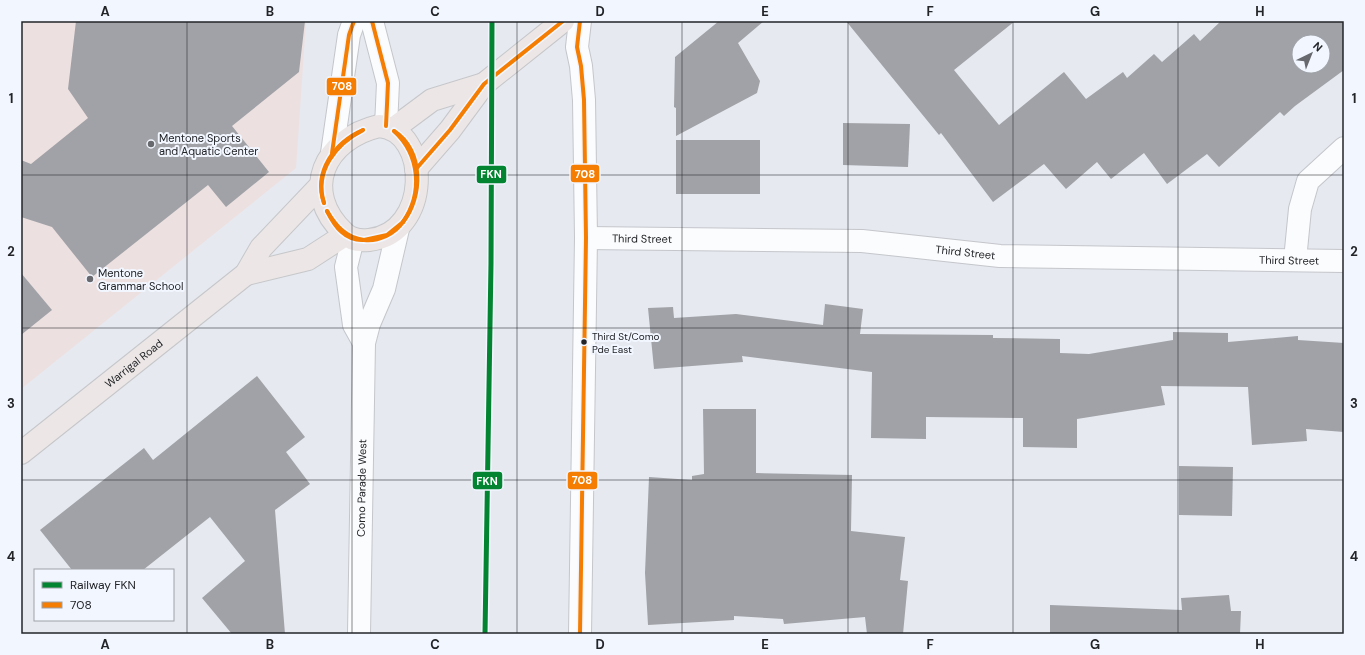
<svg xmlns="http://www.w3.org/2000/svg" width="1365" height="655" font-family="'DM Sans',sans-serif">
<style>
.education{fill:#ede0e0}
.building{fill:#a0a2a7;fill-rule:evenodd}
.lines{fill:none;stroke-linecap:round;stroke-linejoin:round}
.minor-casing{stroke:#c4c6cb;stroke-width:24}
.major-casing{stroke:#c6c7ca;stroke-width:24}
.minor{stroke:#fbfcfd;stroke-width:22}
.major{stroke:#ece7e6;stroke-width:22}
.bus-1-casing{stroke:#f2f6fe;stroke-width:7}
.bus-1{stroke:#f47d02;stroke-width:4}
.rail-1-casing{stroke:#f2f6fe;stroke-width:8}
.rail-1{stroke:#028430;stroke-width:5}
.grid{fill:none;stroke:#222428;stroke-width:1;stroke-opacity:0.55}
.poi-dot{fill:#67696e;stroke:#f2f6fe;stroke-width:1.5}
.bus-dot{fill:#222428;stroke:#f2f6fe;stroke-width:1.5}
.labels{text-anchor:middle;stroke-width:4;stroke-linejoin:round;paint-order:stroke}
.bus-label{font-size:10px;fill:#222428;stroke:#f2f6fe;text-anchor:start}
.poi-label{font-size:11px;fill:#222428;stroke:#f2f6fe;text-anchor:start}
.street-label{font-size:11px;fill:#222428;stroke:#f2f6fe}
.line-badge{stroke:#f2f6fe;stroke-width:1.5}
.badge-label{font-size:11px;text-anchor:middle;font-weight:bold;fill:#fff}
.neatline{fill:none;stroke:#222428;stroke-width:1.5}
.grid-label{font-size:13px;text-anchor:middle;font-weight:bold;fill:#222428}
</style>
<rect width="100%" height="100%" fill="#e6e9f0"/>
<path class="education" d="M 21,21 L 306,21 L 296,168 L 21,389 Z"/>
<g class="building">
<path d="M 76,21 L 305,21 L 299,72 L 232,126 L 269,172 L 226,207 L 208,185 L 92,277 L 52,227 L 21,217 L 21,160 L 31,164 L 88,118 L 68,89 Z"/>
<path d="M 719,21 L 764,21 L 738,43 L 760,81 L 757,93 L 676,136 L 676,108 L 674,107 L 675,57 Z"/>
<path d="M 846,21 L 1015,21 L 954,70 L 999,125 L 1064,72 L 1086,99 L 1123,72 L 1127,78 L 1154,54 L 1162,62 L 1194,34 L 1200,41 L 1221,21 L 1344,21 L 1344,70 L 1295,106 L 1284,116 L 1280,112 L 1219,167 L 1207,154 L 1167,184 L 1144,153 L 1111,179 L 1097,162 L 1066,189 L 1044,164 L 993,202 L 941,133 L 939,135 ZM 1299,42 L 1323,42 L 1323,66 L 1299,66 Z"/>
<path d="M 843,123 L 910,124 L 908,167 L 843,165 Z"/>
<rect x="676" y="140" width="84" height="54"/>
<path d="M 21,273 L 52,310 L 21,335 Z"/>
<path d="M 825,304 L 863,309 L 860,334 L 993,335 L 993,338 L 1060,339 L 1060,353 L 1089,354 L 1173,340 L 1173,332 L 1228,333 L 1228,342 L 1298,336 L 1298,340 L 1344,343 L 1344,432 L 1306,429 L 1307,441 L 1252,445 L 1248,387 L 1161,386 L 1165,405 L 1077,419 L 1077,448 L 1023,447 L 1023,418 L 926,417 L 926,439 L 871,438 L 872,372 L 742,356 L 743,362 L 654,369 L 648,308 L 673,307 L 674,318 L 736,314 L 823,325 Z"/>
<path d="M 257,376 L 305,437 L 286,452 L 310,484 L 275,510 L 285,634 L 232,634 L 202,598 L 245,561 L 210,517 L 143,570 L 72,570 L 40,530 L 144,448 L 153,460 Z"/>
<path d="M 703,409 L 756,409 L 756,473 L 852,475 L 851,531 L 905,537 L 900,580 L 908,581 L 903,634 L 867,634 L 865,617 L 784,624 L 783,619 L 734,616 L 734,620 L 648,625 L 645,573 L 649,477 L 692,480 L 692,476 L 704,474 Z"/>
<path d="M 1179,466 L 1233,467 L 1232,516 L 1179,515 Z"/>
<path d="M 1229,595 L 1231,611 L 1241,611 L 1240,634 L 1050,634 L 1050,605 L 1182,610 L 1181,598 Z"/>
</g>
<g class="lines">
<defs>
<g id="minor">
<path d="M 372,21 L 388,83 L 386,126"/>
<path d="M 332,153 L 349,35 L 354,21"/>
<path id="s1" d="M 586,238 L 862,241 L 1000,256 L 1344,261"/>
<path d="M 353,239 L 346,267 L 354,325 L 364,343"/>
<path d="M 1295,260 L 1300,209 L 1308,181 L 1344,148"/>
<path id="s2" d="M 359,634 L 364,343 L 369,324 L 384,289 L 398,229"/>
<path d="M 580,634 L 586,238 L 584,100 L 581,66 L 577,47 L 580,21"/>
</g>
<g id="major">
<path d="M 379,126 C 431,130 431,234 369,240 C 360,241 351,240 344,233 C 300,191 324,139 379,126 Z"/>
<path d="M 393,129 L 432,100 L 484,84"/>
<path d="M 416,169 L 450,130 L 484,84 L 563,21"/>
<path d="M 246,274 L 308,259 L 345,235"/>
<path id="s3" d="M 21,453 L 246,274 L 261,248 L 320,186"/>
</g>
</defs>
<use href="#minor" class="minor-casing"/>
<use href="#major" class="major-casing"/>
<use href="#minor" class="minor"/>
<use href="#major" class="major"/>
<defs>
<g id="bus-1">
<path d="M 372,21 L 388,83 L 386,126"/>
<path d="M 580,21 L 577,47 L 581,66 L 584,100 L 586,238 L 580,634"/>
<path d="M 394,131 C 424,150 423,197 403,222"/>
<path d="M 394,131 C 420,155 423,193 403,222"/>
<path d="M 332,153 L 349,35 L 354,21"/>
<path d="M 416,169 L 450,130 L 484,84 L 563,21"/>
<path d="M 324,203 C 313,172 335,142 363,130"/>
<path d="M 324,203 C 314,171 336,144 363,130"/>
<path d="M 327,211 C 336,226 346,238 364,240"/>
<path d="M 327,211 C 335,227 345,241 364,240"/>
<path d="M 364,240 C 378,242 395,234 403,222"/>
<path d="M 364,240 L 387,235 L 403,222"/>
</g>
</defs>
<use href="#bus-1" class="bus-1-casing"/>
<use href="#bus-1" class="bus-1"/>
<defs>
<path id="rail-1" d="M 485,634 L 491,263 L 492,21"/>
</defs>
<use href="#rail-1" class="rail-1-casing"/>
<use href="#rail-1" class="rail-1"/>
</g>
<path class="grid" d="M 187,21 L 187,634M 352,21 L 352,634M 517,21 L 517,634M 682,21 L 682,634M 848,21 L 848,634M 1013,21 L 1013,634M 1178,21 L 1178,634M 21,175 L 1344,175M 21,328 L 1344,328M 21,480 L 1344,480"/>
<g class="poi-dot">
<circle cx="151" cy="144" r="4"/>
<circle cx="90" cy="279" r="4"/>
</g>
<circle class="bus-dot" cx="584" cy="342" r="3.5"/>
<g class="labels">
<g class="bus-label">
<text x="592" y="340">Third St/Como<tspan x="592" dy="13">Pde East</tspan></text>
</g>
<g class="poi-label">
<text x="159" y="142">Mentone Sports<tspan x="159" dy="13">and Aquatic Center</tspan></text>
<text x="98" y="277">Mentone<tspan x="98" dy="13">Grammar School</tspan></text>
</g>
<g class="street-label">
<text dy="4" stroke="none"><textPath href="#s1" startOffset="56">Third Street</textPath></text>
<text dy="4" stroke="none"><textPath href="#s1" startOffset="380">Third Street</textPath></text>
<text dy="4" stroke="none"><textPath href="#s1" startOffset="704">Third Street</textPath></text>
<text dy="4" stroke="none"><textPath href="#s3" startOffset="144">Warrigal Road</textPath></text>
<text dy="4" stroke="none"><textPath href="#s2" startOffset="146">Como Parade West</textPath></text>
</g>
</g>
<g class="line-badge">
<rect x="326" y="77" width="31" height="19" rx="4" fill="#f47d02"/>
<rect x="570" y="164" width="30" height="19" rx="4" fill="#f47d02"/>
<rect x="476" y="165" width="31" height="19" rx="4" fill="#028430"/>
<rect x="567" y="471" width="31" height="19" rx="4" fill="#f47d02"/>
<rect x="472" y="471" width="31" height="19" rx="4" fill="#028430"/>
</g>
<g class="badge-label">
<text x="342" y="90">708</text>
<text x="585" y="178">708</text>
<text x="491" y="178">FKN</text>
<text x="582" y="484">708</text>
<text x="487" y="485">FKN</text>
</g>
<rect width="1365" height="655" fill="none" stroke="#f2f6fe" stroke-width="44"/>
<rect x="34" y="569" width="140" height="52" fill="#f2f6fe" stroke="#9fa2a8"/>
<rect x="42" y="582" width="20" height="6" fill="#028430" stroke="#9fa2a8"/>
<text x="70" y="589" font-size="12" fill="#222428">Railway FKN</text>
<rect x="42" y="602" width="20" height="6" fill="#f47d02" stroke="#9fa2a8"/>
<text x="70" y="609" font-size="12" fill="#222428">708</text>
<g transform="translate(1311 54) rotate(43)"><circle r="19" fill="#f2f6fe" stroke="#9fa2a8"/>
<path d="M0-3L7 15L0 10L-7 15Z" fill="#67696e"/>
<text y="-6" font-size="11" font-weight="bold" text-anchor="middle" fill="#222428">N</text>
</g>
<rect x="22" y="22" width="1321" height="611" class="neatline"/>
<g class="grid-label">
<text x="105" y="16">A</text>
<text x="270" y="16">B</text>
<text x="435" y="16">C</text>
<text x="600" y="16">D</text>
<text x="765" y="16">E</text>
<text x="930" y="16">F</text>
<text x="1095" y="16">G</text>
<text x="1260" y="16">H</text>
<text x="11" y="103">1</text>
<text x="1354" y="103">1</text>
<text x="11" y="256">2</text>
<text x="1354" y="256">2</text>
<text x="11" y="408">3</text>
<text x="1354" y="408">3</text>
<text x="11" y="561">4</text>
<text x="1354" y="561">4</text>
<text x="105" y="649">A</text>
<text x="270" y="649">B</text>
<text x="435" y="649">C</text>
<text x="600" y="649">D</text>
<text x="765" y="649">E</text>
<text x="930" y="649">F</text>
<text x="1095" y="649">G</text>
<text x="1260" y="649">H</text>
</g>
</svg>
